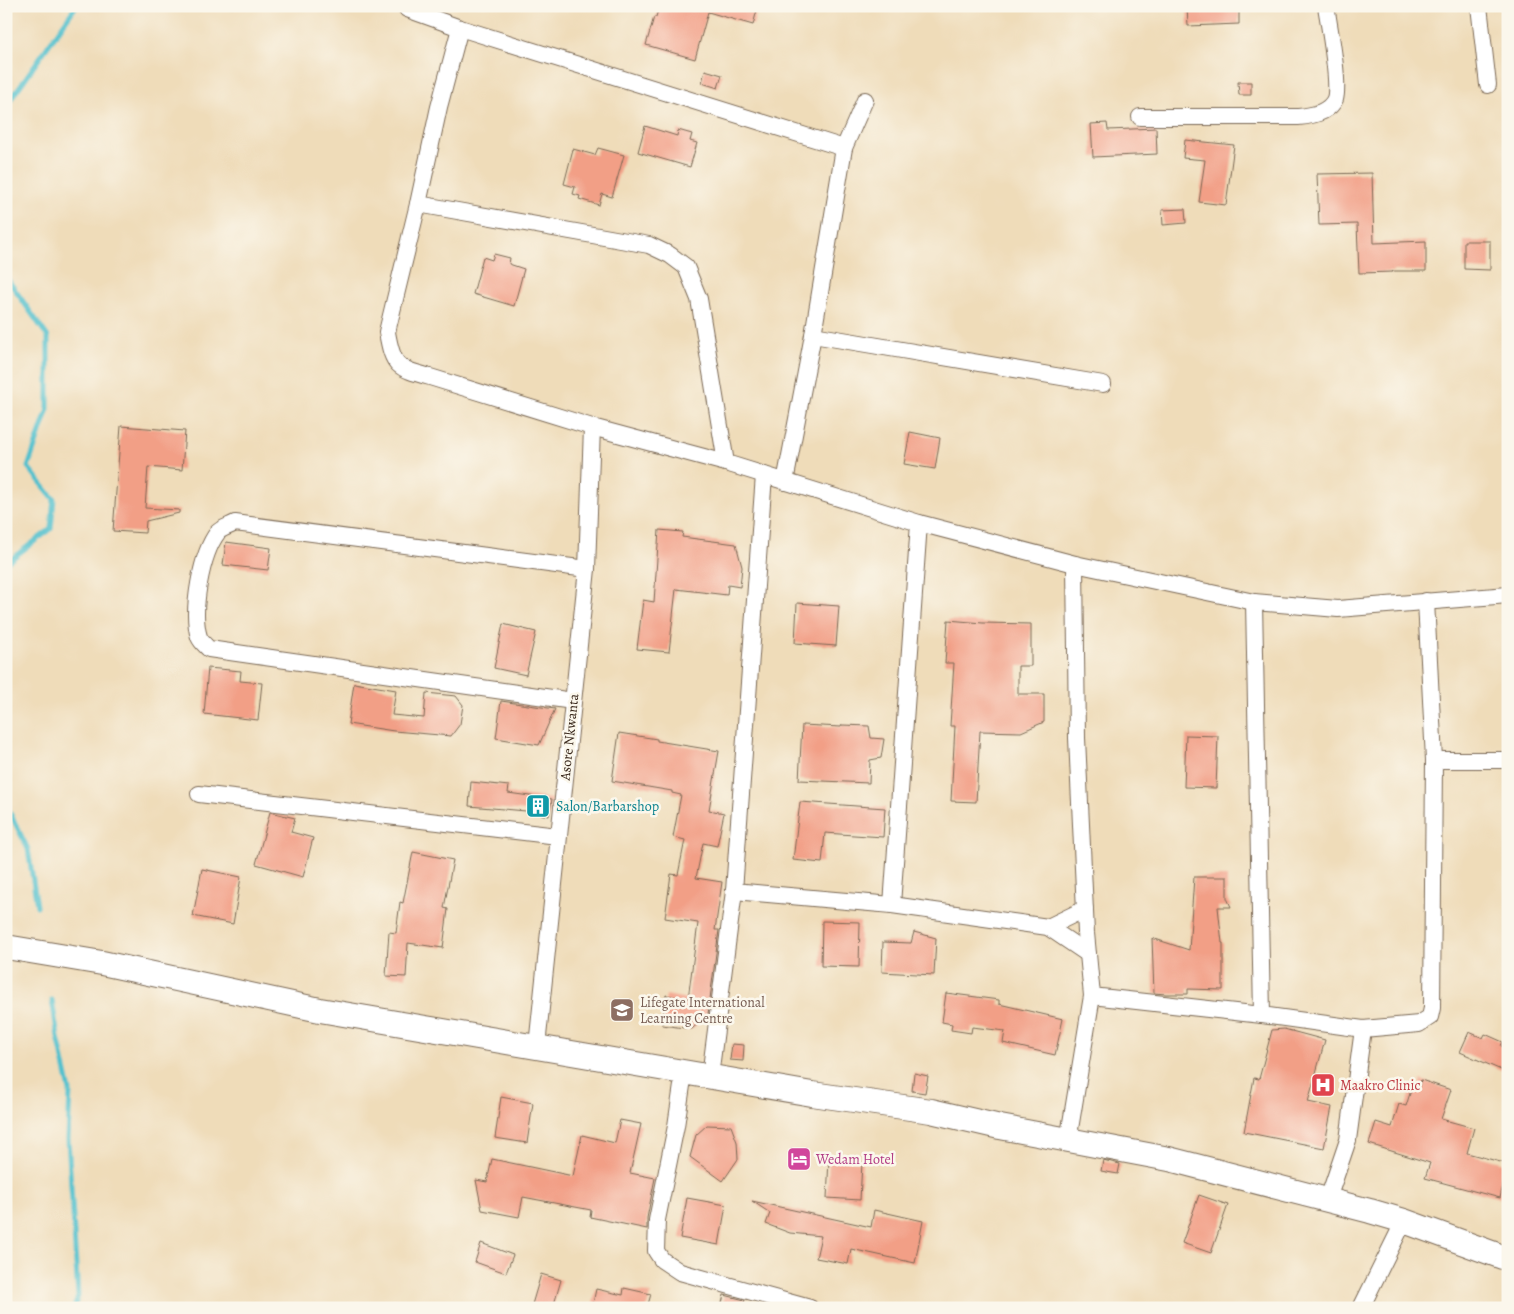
<svg xmlns="http://www.w3.org/2000/svg" width="1514" height="1314" font-family="Alegreya,serif">
<style>
.lines{fill:none;stroke-linecap:round;stroke-linejoin:round}
.stream{stroke:#54c1cd;stroke-width:5}
.building{fill:#f29f86}
.street-casing{stroke:#7a6854;stroke-width:18}
.secondary-casing{stroke:#7a6854;stroke-width:26}
.street{stroke:#fff;stroke-width:16}
.secondary{stroke:#fff;stroke-width:24}
.labels{text-anchor:middle;stroke-width:5;stroke-linejoin:round;paint-order:stroke}
.street-label{font-size:14px;fill:#3b2a1e;stroke:#fbf7ec}
.culture-label{font-size:14px;fill:#0d838f;stroke:#fbf7ec;text-anchor:start}
.education-label{font-size:14px;fill:#785e54;stroke:#fbf7ec;text-anchor:start}
.health-label{font-size:14px;fill:#be3a42;stroke:#fbf7ec;text-anchor:start}
.hotel-label{font-size:14px;fill:#b23c85;stroke:#fbf7ec;text-anchor:start}
</style>
<rect width="100%" height="100%" fill="#fbf7ec"/>
<filter id="ink" filterUnits="userSpaceOnUse"><feTurbulence type="fractalNoise" baseFrequency=".02" numOctaves="2"/><feDisplacementMap in="SourceGraphic" scale="10" xChannelSelector="R" yChannelSelector="G"/><feConvolveMatrix kernelMatrix="1 2 1 2 8 2 1 2 1" color-interpolation-filters="sRGB"/></filter>
<filter id="wash" filterUnits="userSpaceOnUse"><feTurbulence type="fractalNoise" baseFrequency=".0096" numOctaves="4" result="noise"/><feDisplacementMap in="SourceGraphic" scale="20" xChannelSelector="R" yChannelSelector="G"/><feGaussianBlur stdDeviation="1.12" result="paint"/><feColorMatrix in="noise" values="0 0 0 0 0 0 0 0 0 0 0 0 0 0 0 0 0 1.4 0 .05"/><feComposite in="paint" operator="in"/></filter>
<g filter="url(#wash)">
<rect width="100%" height="100%" fill="#efdcb9"/>
<g class="lines">
<g class="stream">
<path d="M 6,106 L 76,6"/>
<path d="M 6,277 L 48,337 L 48,409 L 28,467 L 54,499 L 51,529 L 6,563"/>
<path d="M 6,805 L 28,849 L 37,906"/>
<path d="M 52,1000 L 58,1037 L 70,1091 L 68,1139 L 78,1296 L 74,1308"/>
</g>
</g>
<g id="blocks">
<g class="building">
<path d="M 659,6 L 743,6 L 757,10 L 753,25 L 708,12 L 695,59 L 646,45 L 654,17 L 656,17 Z"/>
<path d="M 1187,6 L 1239,6 L 1239,24 L 1188,26 Z"/>
<path d="M 705,70 L 722,75 L 718,88 L 702,83 Z"/>
<path d="M 1238,82 L 1251,82 L 1251,95 L 1239,95 Z"/>
<path d="M 1107,123 L 1108,130 L 1156,128 L 1157,154 L 1093,157 L 1091,124 Z"/>
<path d="M 645,126 L 677,136 L 678,130 L 692,134 L 690,141 L 697,143 L 690,167 L 638,152 Z"/>
<path d="M 1185,140 L 1234,145 L 1226,205 L 1199,202 L 1205,160 L 1183,158 Z"/>
<path d="M 598,148 L 624,155 L 612,197 L 602,194 L 599,205 L 579,199 L 580,196 L 573,194 L 575,187 L 564,184 L 573,149 L 595,155 Z"/>
<path d="M 1372,173 L 1374,243 L 1426,241 L 1426,271 L 1392,271 L 1393,272 L 1359,273 L 1357,224 L 1319,225 L 1317,174 Z"/>
<path d="M 1185,209 L 1186,223 L 1163,225 L 1162,210 Z"/>
<path d="M 1464,241 L 1490,241 L 1490,270 L 1464,269 Z"/>
<path d="M 494,254 L 510,258 L 509,264 L 524,269 L 514,306 L 473,294 L 483,257 L 492,260 Z"/>
<path d="M 121,426 L 185,431 L 182,470 L 148,467 L 145,508 L 179,510 L 179,513 L 146,521 L 145,533 L 113,531 Z"/>
<path d="M 910,432 L 940,438 L 935,469 L 904,464 Z"/>
<path d="M 659,530 L 683,532 L 682,537 L 736,544 L 742,567 L 740,587 L 728,585 L 727,595 L 676,589 L 669,652 L 637,649 L 643,600 L 654,602 Z"/>
<path d="M 226,542 L 271,548 L 268,570 L 223,565 Z"/>
<path d="M 797,603 L 839,606 L 836,646 L 795,643 Z"/>
<path d="M 948,620 L 983,623 L 1031,624 L 1031,666 L 1018,666 L 1018,694 L 1044,694 L 1044,722 L 1021,732 L 980,731 L 976,802 L 951,801 L 955,726 L 950,726 L 954,663 L 945,663 Z"/>
<path d="M 503,624 L 536,632 L 526,675 L 494,668 Z"/>
<path d="M 208,668 L 241,671 L 240,681 L 262,683 L 258,720 L 204,714 Z"/>
<path d="M 354,683 L 396,690 L 392,715 L 424,718 L 426,693 L 456,696 L 463,705 L 460,724 L 451,736 L 394,731 L 348,724 Z"/>
<path d="M 501,701 L 555,709 L 539,745 L 496,738 Z"/>
<path d="M 802,725 L 841,727 L 842,725 L 869,726 L 871,738 L 884,739 L 881,758 L 870,760 L 869,783 L 799,780 Z"/>
<path d="M 619,733 L 657,739 L 657,741 L 719,751 L 709,810 L 724,813 L 717,846 L 703,843 L 696,878 L 722,882 L 715,930 L 719,930 L 708,1014 L 692,1029 L 662,1025 L 666,995 L 688,999 L 698,923 L 665,918 L 671,874 L 678,875 L 685,840 L 673,837 L 681,795 L 672,793 L 672,791 L 612,781 Z"/>
<path d="M 1186,735 L 1218,736 L 1216,788 L 1184,787 Z"/>
<path d="M 471,782 L 509,786 L 508,793 L 552,799 L 549,816 L 526,811 L 469,806 Z"/>
<path d="M 800,802 L 885,808 L 883,837 L 825,833 L 822,863 L 793,860 Z"/>
<path d="M 270,812 L 295,818 L 291,832 L 313,838 L 303,877 L 256,864 Z"/>
<path d="M 413,852 L 453,860 L 444,908 L 448,909 L 443,948 L 408,943 L 406,977 L 386,976 L 389,932 L 396,933 L 400,902 L 403,903 Z"/>
<path d="M 202,869 L 241,877 L 233,924 L 193,916 Z"/>
<path d="M 1194,877 L 1227,877 L 1227,898 L 1231,907 L 1218,907 L 1222,943 L 1223,943 L 1223,990 L 1188,989 L 1188,994 L 1166,994 L 1154,993 L 1152,938 L 1189,950 Z"/>
<path d="M 822,921 L 860,922 L 859,967 L 821,966 Z"/>
<path d="M 914,932 L 936,938 L 934,975 L 882,972 L 883,942 L 911,943 Z"/>
<path d="M 946,993 L 999,1000 L 999,1004 L 1063,1019 L 1055,1055 L 1003,1043 L 1005,1031 L 972,1027 L 971,1033 L 951,1030 L 952,1024 L 942,1022 Z"/>
<path d="M 1284,1029 L 1325,1040 L 1308,1102 L 1332,1107 L 1324,1148 L 1244,1132 L 1254,1078 L 1259,1079 L 1272,1030 Z"/>
<path d="M 1469,1032 L 1483,1038 L 1485,1034 L 1503,1042 L 1501,1046 L 1508,1049 L 1508,1073 L 1460,1052 Z"/>
<path d="M 732,1044 L 744,1045 L 743,1061 L 730,1060 Z"/>
<path d="M 914,1073 L 928,1076 L 925,1093 L 912,1091 Z"/>
<path d="M 1421,1080 L 1451,1090 L 1441,1119 L 1474,1128 L 1467,1153 L 1508,1164 L 1500,1198 L 1425,1178 L 1430,1163 L 1369,1144 L 1376,1122 L 1392,1127 L 1399,1104 L 1406,1106 L 1412,1087 L 1418,1089 Z"/>
<path d="M 501,1097 L 533,1103 L 527,1143 L 495,1138 Z"/>
<path d="M 620,1120 L 641,1124 L 630,1173 L 655,1178 L 647,1218 L 647,1229 L 590,1217 L 591,1210 L 523,1197 L 519,1217 L 482,1210 L 476,1180 L 487,1182 L 492,1159 L 573,1176 L 582,1135 L 615,1143 Z"/>
<path d="M 707,1125 L 731,1126 L 737,1142 L 738,1159 L 723,1181 L 690,1157 L 696,1135 Z"/>
<path d="M 829,1159 L 862,1162 L 860,1200 L 827,1198 Z"/>
<path d="M 1103,1160 L 1120,1164 L 1118,1174 L 1101,1171 Z"/>
<path d="M 1199,1195 L 1228,1205 L 1211,1253 L 1182,1243 Z"/>
<path d="M 687,1198 L 726,1205 L 719,1245 L 680,1238 Z"/>
<path d="M 752,1201 L 871,1227 L 874,1210 L 923,1221 L 915,1263 L 851,1249 L 848,1264 L 816,1258 L 821,1236 L 790,1233 L 766,1224 L 770,1213 Z"/>
<path d="M 481,1243 L 513,1255 L 506,1273 L 475,1262 Z"/>
<path d="M 541,1274 L 561,1280 L 553,1308 L 531,1308 Z"/>
<path d="M 624,1288 L 651,1294 L 647,1308 L 592,1308 L 596,1289 L 623,1295 Z"/>
<path d="M 724,1295 L 745,1300 L 742,1308 L 736,1308 L 722,1303 Z"/>
</g>
</g>
</g>
<g filter="url(#ink)">
<use href="#blocks" fill-opacity="0" stroke="#7a6854" stroke-width="1"/>
<g class="lines">
<defs>
<g id="street">
<path d="M 1479,6 L 1488,85"/>
<path d="M 407,9 L 460,28 L 844,148"/>
<path d="M 460,28 L 439,107 L 418,204 L 387,332 C 393,367 397,368 430,377 L 592,427 L 726,463 L 919,523 L 1075,564 L 1254,602 L 1338,609 L 1508,595"/>
<path d="M 1140,117 L 1298,117 C 1311,116 1329,113 1335,99 C 1340,83 1329,25 1326,6"/>
<path d="M 418,204 L 649,245 L 670,255 L 686,267 L 699,299 L 726,463"/>
<path d="M 813,335 L 1103,384"/>
<path d="M 785,482 L 813,335 L 844,148 L 865,100"/>
<path d="M 1254,602 L 1262,1015"/>
<path d="M 573,701 L 209,649 C 206,646 201,642 199,637 C 191,611 201,554 218,532 C 222,528 230,526 235,523 L 587,569"/>
<path d="M 1434,760 L 1508,760"/>
<path d="M 199,794 L 558,836"/>
<path d="M 734,891 L 892,905 L 1048,927 L 1088,954"/>
<path d="M 892,905 L 919,523"/>
<path d="M 1048,927 L 1085,909"/>
<path d="M 1092,996 L 1262,1015 L 1363,1029 L 1419,1024 L 1430,1017 L 1432,1008 L 1434,760 L 1426,601"/>
<path d="M 537,1046 L 587,569 L 592,427"/>
<path d="M 684,1072 L 676,1126 L 657,1220 L 656,1251 L 662,1260 L 680,1272 L 810,1308"/>
<path d="M 710,1076 L 734,891 L 764,475"/>
<path d="M 1068,1141 L 1092,996 L 1086,933 L 1077,738 L 1075,564"/>
<path d="M 1328,1199 L 1348,1140 L 1363,1029"/>
<path d="M 1361,1308 L 1404,1221"/>
</g>
<path id="secondary" d="M 6,947 L 102,963 L 320,1010 L 812,1094 L 931,1111 L 1000,1127 L 1169,1159 L 1370,1211 L 1404,1221 L 1508,1259"/>
</defs>
<use href="#street" class="street-casing"/>
<use href="#secondary" class="secondary-casing"/>
<use href="#street" class="street"/>
<use href="#secondary" class="secondary"/>
</g>
</g>
<defs>
<symbol id="building-square" viewBox="-11 -11 22 22"><rect x="-9" y="-9" width="18" height="18" rx="4" fill="#0f9aa8" stroke="#fbf7ec"/><path d="M-4-6H4V6H1V3H-1V6H-4ZM-2.5-4.3h1.7v1.8h-1.7ZM.8-4.3h1.7v1.8H.8ZM-2.5-1h1.7V.8h-1.7ZM.8-1h1.7V.8H.8Z" fill="#fff"/></symbol>
<symbol id="school-square" viewBox="-11 -11 22 22"><rect x="-9" y="-9" width="18" height="18" rx="4" fill="#8d6e63" stroke="#fbf7ec"/><path d="M0-5L7-2L0 1L-7-2ZM-4 1L0 2.5L4 1V4Q0 6-4 4Z" fill="#fff"/></symbol>
<symbol id="hospital-square" viewBox="-11 -11 22 22"><rect x="-9" y="-9" width="18" height="18" rx="4" fill="#e0444e" stroke="#fbf7ec"/><path d="M-5-5h3v3.5h4V-5h3V5h-3V1.5h-4V5h-3Z" fill="#fff"/></symbol>
<symbol id="hotel-square" viewBox="-11 -11 22 22"><rect x="-9" y="-9" width="18" height="18" rx="4" fill="#d1479c" stroke="#fbf7ec"/><path d="M-6-4.5h1.5V1H6V5H4.5V3h-9V5H-6ZM-4 0a1.8 1.8 0 1 1 3.6 0ZM.5 0V-2.5h3Q6-2.5 6 0Z" fill="#fff"/></symbol>
</defs>
<g fill-rule="evenodd">
<use href="#building-square" x="524" y="792" width="28" height="28"/>
<use href="#school-square" x="608" y="996" width="28" height="28"/>
<use href="#hospital-square" x="1309" y="1071" width="28" height="28"/>
<use href="#hotel-square" x="785" y="1145" width="28" height="28"/>
</g>
<g class="labels">
<g class="street-label">
<text transform="translate(569 737) rotate(-84)" y="5">Asore Nkwanta</text>
</g>
<g class="culture-label">
<text x="556" y="811">Salon/Barbarshop</text>
</g>
<g class="education-label">
<text x="640" y="1007">Lifegate International<tspan x="640" dy="16">Learning Centre</tspan></text>
</g>
<g class="health-label">
<text x="1340" y="1090">Maakro Clinic</text>
</g>
<g class="hotel-label">
<text x="816" y="1164">Wedam Hotel</text>
</g>
</g>
<rect width="1514" height="1314" fill="none" stroke="#fbf7ec" stroke-width="25"/>
</svg>
